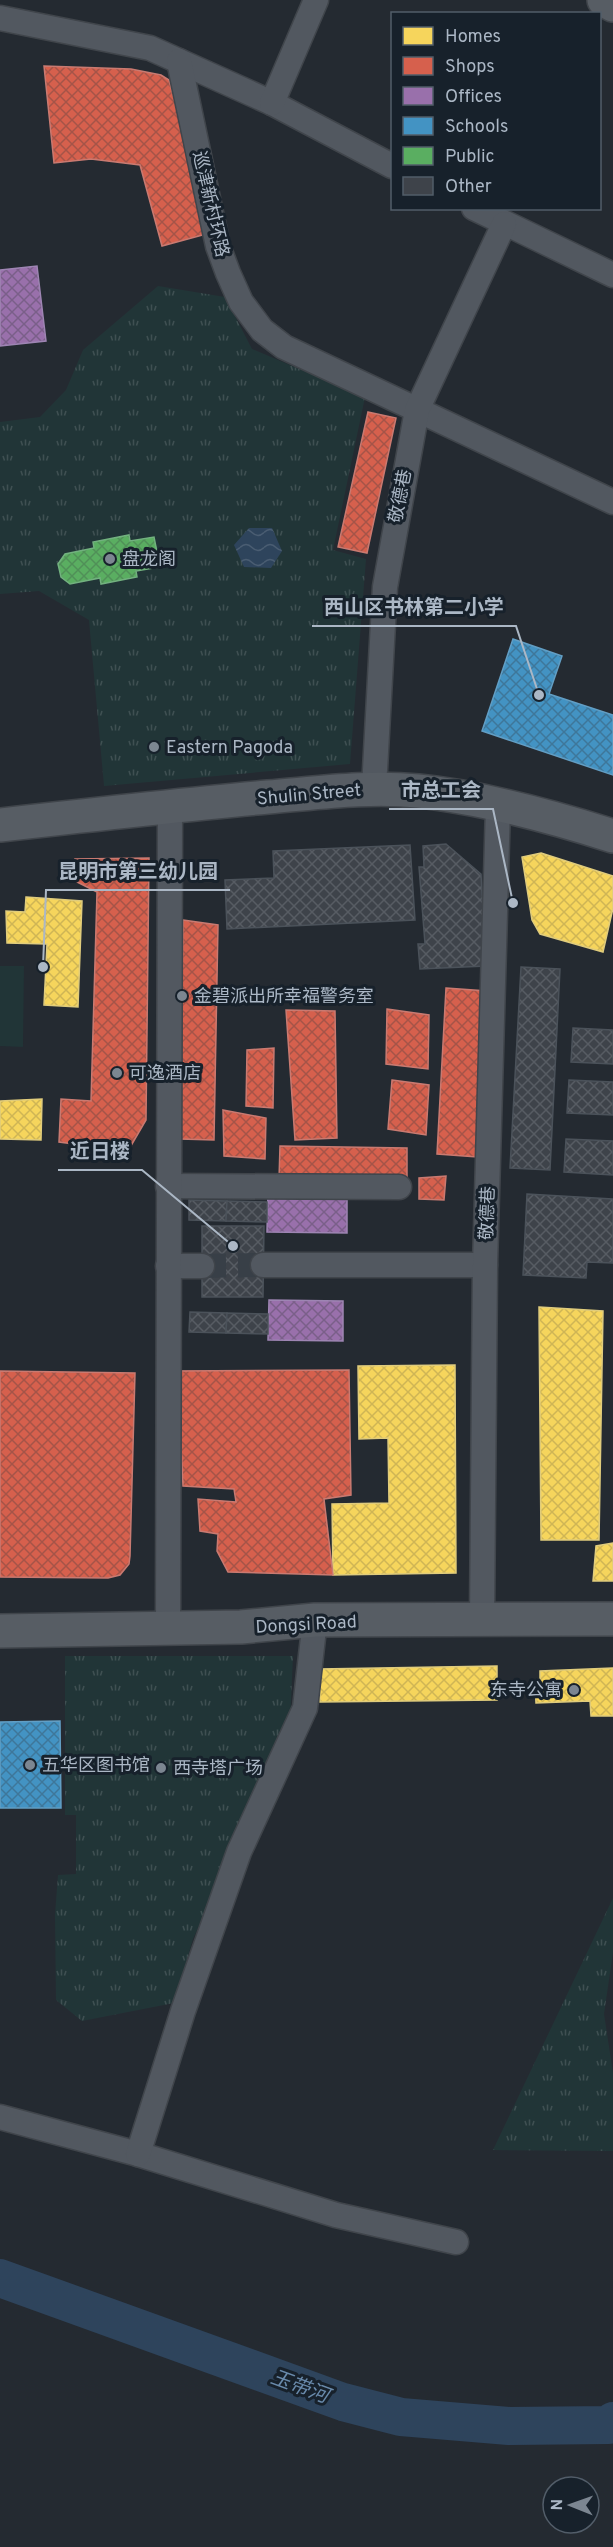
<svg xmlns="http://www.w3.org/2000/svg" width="613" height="2547" font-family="Overpass,'Noto Sans SC',sans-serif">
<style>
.green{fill:#213537}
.park{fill:url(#park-tufts)}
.water{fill:url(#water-waves)}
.homes{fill:url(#homes-cross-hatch);stroke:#e0cc7c;stroke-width:1.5}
.shops{fill:url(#shops-cross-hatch);stroke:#c97a71;stroke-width:1.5}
.offices{fill:url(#offices-cross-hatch);stroke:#9e85b3;stroke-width:1.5}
.schools{fill:url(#schools-cross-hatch);stroke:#629ec4;stroke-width:1.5}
.public{fill:url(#public-cross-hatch);stroke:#72b17f;stroke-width:1.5}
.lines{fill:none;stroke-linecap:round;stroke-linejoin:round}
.river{stroke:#2e445c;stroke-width:38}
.building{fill:url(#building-cross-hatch);stroke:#4b525a;stroke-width:1.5}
.street-tunnel{stroke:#383f47;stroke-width:24;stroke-dasharray:24 12;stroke-linecap:butt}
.street-casing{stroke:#40454b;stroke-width:27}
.secondary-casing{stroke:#40454b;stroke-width:36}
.street{stroke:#525860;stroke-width:24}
.secondary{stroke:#575d64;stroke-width:33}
.poi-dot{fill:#7c8691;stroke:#17212b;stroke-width:2}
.labels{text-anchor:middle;stroke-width:6;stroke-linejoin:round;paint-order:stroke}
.street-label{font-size:18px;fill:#abb7c5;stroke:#17212b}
.poi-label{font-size:18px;fill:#abb7c5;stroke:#17212b;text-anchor:start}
.water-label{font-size:20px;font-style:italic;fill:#698aab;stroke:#17212b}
.leader{fill:none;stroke:#abb7c5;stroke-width:2}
.callout-dot{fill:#abb7c5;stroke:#17212b;stroke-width:2}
.callout-label{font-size:20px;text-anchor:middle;font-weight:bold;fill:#abb7c5;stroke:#17212b;stroke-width:6;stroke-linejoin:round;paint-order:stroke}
</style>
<defs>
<pattern id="park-tufts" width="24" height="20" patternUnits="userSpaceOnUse" patternTransform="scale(1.5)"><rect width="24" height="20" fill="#213537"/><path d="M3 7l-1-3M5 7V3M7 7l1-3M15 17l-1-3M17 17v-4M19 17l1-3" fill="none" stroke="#3f5052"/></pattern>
<pattern id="water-waves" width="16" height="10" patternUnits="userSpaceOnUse" patternTransform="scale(1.5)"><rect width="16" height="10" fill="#2e445c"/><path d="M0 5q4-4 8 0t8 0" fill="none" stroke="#4a5d72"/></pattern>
<pattern id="homes-cross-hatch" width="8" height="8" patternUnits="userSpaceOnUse" patternTransform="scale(1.5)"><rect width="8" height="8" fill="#f6d55c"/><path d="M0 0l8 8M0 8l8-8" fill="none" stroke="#cfb555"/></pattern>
<pattern id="shops-cross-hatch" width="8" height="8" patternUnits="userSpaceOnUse" patternTransform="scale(1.5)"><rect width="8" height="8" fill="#d6604d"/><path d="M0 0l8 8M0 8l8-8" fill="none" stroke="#a55448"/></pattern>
<pattern id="offices-cross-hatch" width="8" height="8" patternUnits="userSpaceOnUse" patternTransform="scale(1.5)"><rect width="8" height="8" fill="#9970ab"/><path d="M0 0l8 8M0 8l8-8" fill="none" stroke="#7a5f89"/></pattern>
<pattern id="schools-cross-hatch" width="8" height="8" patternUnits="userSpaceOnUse" patternTransform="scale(1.5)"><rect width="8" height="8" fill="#4393c3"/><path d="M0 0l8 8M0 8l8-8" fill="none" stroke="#3e779a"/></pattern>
<pattern id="public-cross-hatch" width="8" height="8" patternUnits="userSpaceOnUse" patternTransform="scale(1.5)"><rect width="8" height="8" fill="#5aae61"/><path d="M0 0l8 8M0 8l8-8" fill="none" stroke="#509058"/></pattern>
<pattern id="building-cross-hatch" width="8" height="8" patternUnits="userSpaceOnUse" patternTransform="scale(1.5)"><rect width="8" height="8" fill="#3e434a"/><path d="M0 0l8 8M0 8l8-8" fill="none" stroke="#575c63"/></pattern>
</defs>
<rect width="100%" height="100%" fill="#242a31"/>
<path class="green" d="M 0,966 L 24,966 L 23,1047 L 0,1046 Z"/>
<g class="park">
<path d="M 158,286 L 225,297 L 252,349 L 365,397 L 333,550 L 366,559 L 350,764 L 104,786 L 89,620 L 39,591 L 0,594 L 0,422 L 40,417 L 66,390 L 83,350 Z"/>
<path d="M 65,1656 L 293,1656 L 290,1723 L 193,1939 L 174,2003 L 82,2021 L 56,2000 L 55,1915 L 58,1875 L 76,1874 L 76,1815 L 65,1815 Z"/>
<path d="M 613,1898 L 613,1952 L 604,2014 L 613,2073 L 613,2151 L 493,2150 Z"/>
</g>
<path class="water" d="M 249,528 L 272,528 L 282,551 L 271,568 L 244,567 L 234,545 Z"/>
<g class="homes">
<path d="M 541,853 L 613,876 L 613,908 L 603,952 L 540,934 L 532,920 L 522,857 Z"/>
<path d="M 26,897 L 82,901 L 78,1007 L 44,1005 L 47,944 L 7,943 L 6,911 L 25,912 Z"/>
<path d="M 42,1099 L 41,1140 L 0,1139 L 0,1101 Z"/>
<path d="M 539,1307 L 603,1311 L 599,1540 L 541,1540 Z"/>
<path d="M 455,1365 L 456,1573 L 333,1575 L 332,1504 L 389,1503 L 388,1438 L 359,1439 L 358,1366 Z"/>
<path d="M 0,1375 L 17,1375 L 14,1546 L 0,1546 Z"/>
<path d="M 613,1543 L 613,1581 L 593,1581 L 596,1546 Z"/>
<path d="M 497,1666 L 497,1700 L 320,1702 L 319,1669 Z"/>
<path d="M 613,1668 L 613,1716 L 591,1716 L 590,1701 L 536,1703 L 535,1680 L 540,1679 L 540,1671 Z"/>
</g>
<g class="shops">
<path d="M 44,66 L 131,69 L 161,75 L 169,80 L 210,233 L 162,246 L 140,165 L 91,159 L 54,163 Z"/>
<path d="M 368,412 L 396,418 L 367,553 L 338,547 Z"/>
<path d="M 149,858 L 146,1120 L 128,1151 L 59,1142 L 61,1099 L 91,1101 L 97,892 L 77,882 L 75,859 Z"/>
<path d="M 183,920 L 218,925 L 214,1140 L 180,1139 Z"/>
<path d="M 446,988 L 487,991 L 477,1157 L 437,1154 Z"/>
<path d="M 387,1009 L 429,1015 L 428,1069 L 386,1064 Z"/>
<path d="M 286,1010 L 335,1011 L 337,1138 L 295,1140 Z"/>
<path d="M 274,1048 L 273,1108 L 246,1106 L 247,1050 Z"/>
<path d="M 392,1080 L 429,1085 L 426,1135 L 388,1129 Z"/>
<path d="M 223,1110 L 266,1118 L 265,1159 L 224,1156 Z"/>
<path d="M 280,1146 L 407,1148 L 407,1181 L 279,1179 Z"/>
<path d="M 446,1176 L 444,1200 L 419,1199 L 419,1178 Z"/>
<path d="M 349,1370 L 351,1495 L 324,1499 L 333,1575 L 228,1572 L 217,1551 L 218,1534 L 200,1531 L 198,1499 L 236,1502 L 234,1489 L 183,1486 L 179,1405 L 173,1371 Z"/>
<path d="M 0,1371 L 135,1373 L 130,1556 L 129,1564 L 120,1575 L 108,1578 L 0,1577 Z"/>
</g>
<g class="offices">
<path d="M 37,266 L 46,341 L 0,346 L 0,270 Z"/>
<path d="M 268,1192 L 347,1193 L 347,1233 L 267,1232 Z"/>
<path d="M 269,1300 L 343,1301 L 343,1341 L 268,1340 Z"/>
</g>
<g class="schools">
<path d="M 513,639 L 562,656 L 549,694 L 613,715 L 613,775 L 482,731 Z"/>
<path d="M 60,1721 L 61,1808 L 0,1808 L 0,1722 Z"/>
</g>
<path class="public" d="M 129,535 L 130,541 L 154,537 L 160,567 L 136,571 L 137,577 L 101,584 L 100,578 L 70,584 L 61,577 L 58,564 L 65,554 L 94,548 L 93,542 Z"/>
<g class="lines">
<path class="river" d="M 0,2278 L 343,2402 L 401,2417 L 509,2426 L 609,2425 L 613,2421"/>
</g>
<g class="building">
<path d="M 446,844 L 481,874 L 486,966 L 420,969 L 418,944 L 425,944 L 419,867 L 424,867 L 423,846 Z"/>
<path d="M 410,845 L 415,920 L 227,929 L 225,880 L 274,878 L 273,851 Z"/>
<path d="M 521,967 L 560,969 L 550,1170 L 510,1168 Z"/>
<path d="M 573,1028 L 613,1030 L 613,1064 L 571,1062 Z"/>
<path d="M 569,1080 L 613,1082 L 613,1115 L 567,1113 Z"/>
<path d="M 566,1139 L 613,1141 L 613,1175 L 564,1172 Z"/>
<path d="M 527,1194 L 613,1199 L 613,1263 L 587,1262 L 586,1278 L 523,1275 Z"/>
<path d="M 189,1200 L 227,1201 L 226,1221 L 189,1220 Z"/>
<path d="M 227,1201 L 267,1202 L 267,1222 L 226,1221 Z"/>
<path d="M 202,1226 L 264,1226 L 263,1297 L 202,1297 Z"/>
<path d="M 190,1312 L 227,1313 L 226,1333 L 189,1332 Z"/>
<path d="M 227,1313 L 268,1314 L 268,1334 L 226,1333 Z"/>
</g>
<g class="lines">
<path class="street-tunnel" d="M 202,1266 L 263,1265"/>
<defs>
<g id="street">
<path d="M 0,18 L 150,48 L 272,103 L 392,166"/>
<path d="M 179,61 L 218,246 L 228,273 L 241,302 L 262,330 L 284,347 L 613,502"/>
<path d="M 272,103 L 316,0"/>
<path d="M 474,208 L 613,275"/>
<path d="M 374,788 L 385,587 L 417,410 L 504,224"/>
<path d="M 168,1186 L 399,1187"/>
<path d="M 263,1265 L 485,1265"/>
<path d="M 168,1266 L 202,1266"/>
<path d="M 482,1620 L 485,1265 L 498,806"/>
<path d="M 168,1629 L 170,806"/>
<path d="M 0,2117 L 138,2154 L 336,2215 L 456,2242"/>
<path d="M 138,2154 L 183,2011 L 239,1852 L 305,1708 L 315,1620"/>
</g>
<g id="secondary">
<path d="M 604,0 L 613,5"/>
<path d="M 0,825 C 89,815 178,805 268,797 C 318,793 368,786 418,791 C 480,797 553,817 613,836"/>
<path d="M 0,1631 L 241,1627 L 315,1620 L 613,1619"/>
</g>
</defs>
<use href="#street" class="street-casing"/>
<use href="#secondary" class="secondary-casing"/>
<use href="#street" class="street"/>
<use href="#secondary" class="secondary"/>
</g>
<g class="poi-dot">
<circle cx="110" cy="559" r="6"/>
<circle cx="154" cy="747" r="6"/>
<circle cx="182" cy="996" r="6"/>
<circle cx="117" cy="1073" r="6"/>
<circle cx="574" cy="1690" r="6"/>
<circle cx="30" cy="1765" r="6"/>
<circle cx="161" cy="1768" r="6"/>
</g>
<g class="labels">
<g class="street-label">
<text transform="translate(211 204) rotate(77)" y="6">巡津新村环路</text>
<text transform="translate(400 496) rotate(-79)" y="6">敬德巷</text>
<text transform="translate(309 794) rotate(-5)" y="6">Shulin Street</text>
<text transform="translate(487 1213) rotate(-88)" y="6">敬德巷</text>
<text transform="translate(306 1624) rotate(-3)" y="6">Dongsi Road</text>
</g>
<g class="poi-label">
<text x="122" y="565">盘龙阁</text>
<text x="166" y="753">Eastern Pagoda</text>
<text x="194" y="1002">金碧派出所幸福警务室</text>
<text x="129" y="1079">可逸酒店</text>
<text x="562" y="1696" text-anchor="end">东寺公寓</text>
<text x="42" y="1771">五华区图书馆</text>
<text x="173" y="1774">西寺塔广场</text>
</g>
<g class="water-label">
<text transform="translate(300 2386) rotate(20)" y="7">玉带河</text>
</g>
</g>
<path class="leader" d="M539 695L516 626H312M513 903L493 809H389M43 967L46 890H230M233 1246L142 1170H58"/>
<g class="callout-dot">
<circle cx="539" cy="695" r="6"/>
<circle cx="513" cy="903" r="6"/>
<circle cx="43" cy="967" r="6"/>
<circle cx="233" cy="1246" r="6"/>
</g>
<g class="callout-label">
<text x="414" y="614">西山区书林第二小学</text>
<text x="441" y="797">市总工会</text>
<text x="138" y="878">昆明市第三幼儿园</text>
<text x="100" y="1158">近日楼</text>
</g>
<rect x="391" y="12" width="210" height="198" fill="#17212b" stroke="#525d69" stroke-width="1.5"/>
<rect x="403" y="27" width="30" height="18" fill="#f6d55c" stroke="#525d69" stroke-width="1.5"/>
<text x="445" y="42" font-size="18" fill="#abb7c5">Homes</text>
<rect x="403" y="57" width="30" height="18" fill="#d6604d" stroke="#525d69" stroke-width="1.5"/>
<text x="445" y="72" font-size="18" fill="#abb7c5">Shops</text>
<rect x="403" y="87" width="30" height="18" fill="#9970ab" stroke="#525d69" stroke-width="1.5"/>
<text x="445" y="102" font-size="18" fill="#abb7c5">Offices</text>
<rect x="403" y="117" width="30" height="18" fill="#4393c3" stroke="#525d69" stroke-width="1.5"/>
<text x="445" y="132" font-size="18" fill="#abb7c5">Schools</text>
<rect x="403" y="147" width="30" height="18" fill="#5aae61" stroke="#525d69" stroke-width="1.5"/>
<text x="445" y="162" font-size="18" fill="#abb7c5">Public</text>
<rect x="403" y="177" width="30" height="18" fill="#3e434a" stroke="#525d69" stroke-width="1.5"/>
<text x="445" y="192" font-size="18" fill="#abb7c5">Other</text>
<g transform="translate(571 2505) rotate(271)"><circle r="28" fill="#17212b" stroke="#525d69" stroke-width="1.5"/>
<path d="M0-4.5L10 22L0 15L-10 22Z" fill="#7c8691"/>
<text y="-9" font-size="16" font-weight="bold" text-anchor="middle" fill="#abb7c5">N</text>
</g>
</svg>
